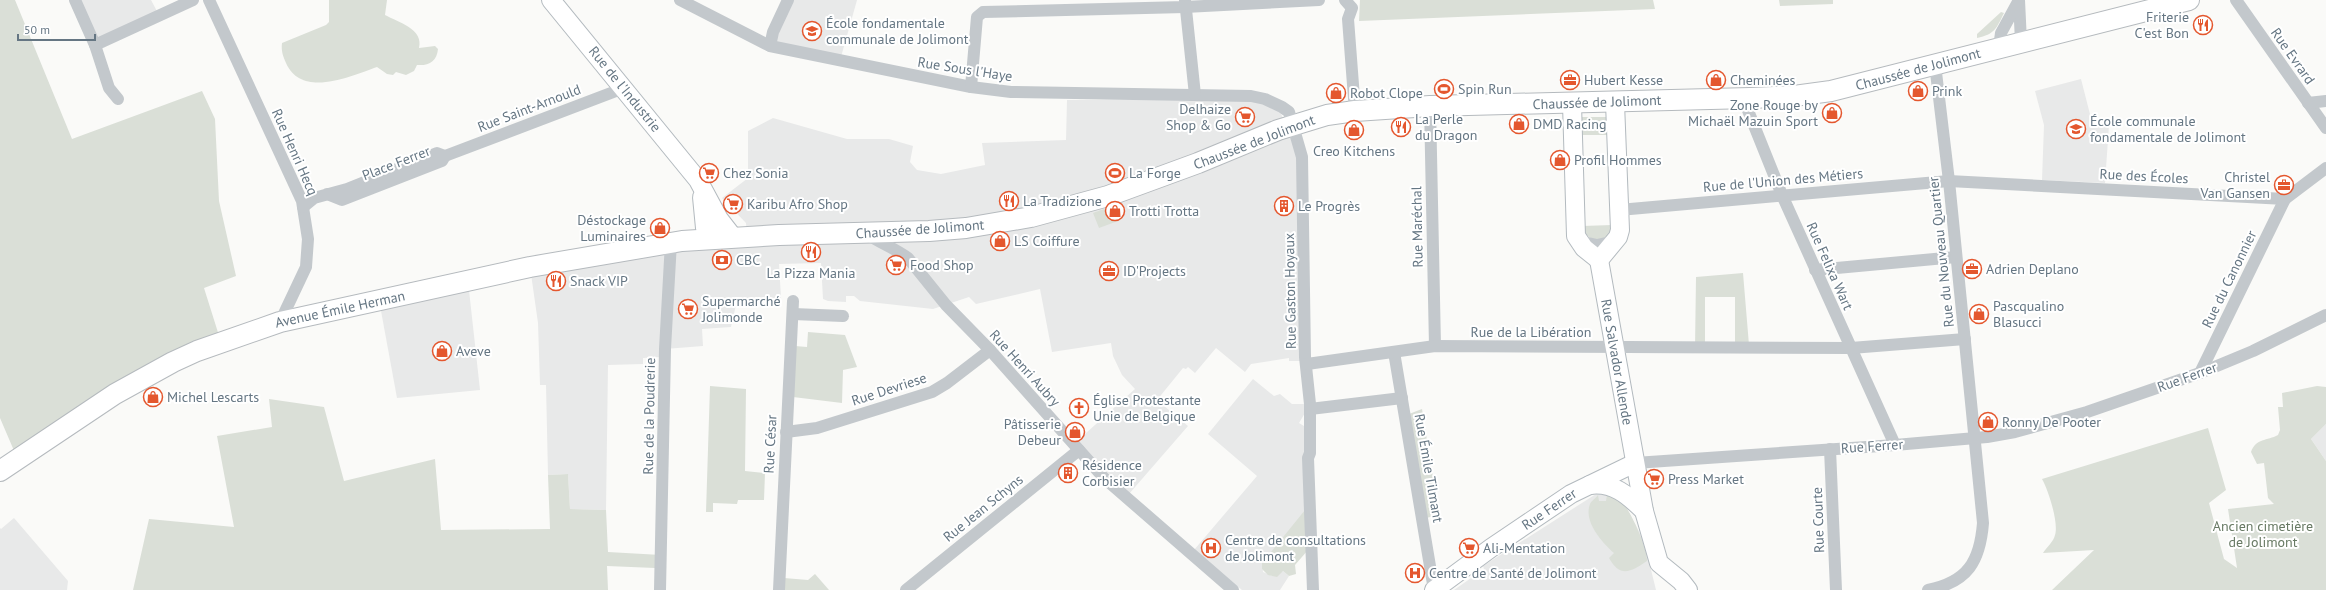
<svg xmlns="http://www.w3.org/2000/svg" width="2326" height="590" font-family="'PT Sans',sans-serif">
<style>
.built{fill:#e8e9e9}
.green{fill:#dadfd7}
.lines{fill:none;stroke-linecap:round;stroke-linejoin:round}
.secondary-casing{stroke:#b3babf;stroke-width:20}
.primary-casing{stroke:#b5babe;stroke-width:22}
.street{stroke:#c3c8cc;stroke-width:12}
.secondary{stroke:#fff;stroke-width:18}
.primary{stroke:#fff;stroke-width:20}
.labels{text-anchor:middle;stroke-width:4;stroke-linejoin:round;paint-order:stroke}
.poi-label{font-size:14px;fill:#657683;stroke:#fff;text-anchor:start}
.street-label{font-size:14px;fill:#657683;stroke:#fff}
.park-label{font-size:14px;fill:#687a64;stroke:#fff}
</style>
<rect width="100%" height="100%" fill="#fafaf8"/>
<g class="built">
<path d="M 75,0 L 151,0 L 159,15 L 95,45 Z"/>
<path d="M 788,0 L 857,0 L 841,57 L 778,48 L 773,32 Z"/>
<path d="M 2081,79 L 2093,126 L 2109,125 L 2105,183 L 2042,180 L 2044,125 L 2035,91 Z"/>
<path d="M 1210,99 L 1259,101 L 1279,109 L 1293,142 L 1299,159 L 1303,361 L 1289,361 L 1289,358 L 1251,364 L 1245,372 L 1216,348 L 1195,373 L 1188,367 L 1186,369 L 1183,368 L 1157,400 L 1188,426 L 1129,494 L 1076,442 L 1135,389 L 1122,375 L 1113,356 L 1111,343 L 1052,352 L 1040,289 L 976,304 L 969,297 L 933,309 L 860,301 L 854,296 L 846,296 L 846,302 L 828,301 L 823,299 L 821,263 L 779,264 L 781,298 L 754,298 L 746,305 L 736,305 L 731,327 L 702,329 L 703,346 L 665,349 L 661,357 L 643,358 L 643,364 L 608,365 L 606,510 L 570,509 L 568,474 L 548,475 L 546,385 L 540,385 L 538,323 L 530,267 L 747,236 L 746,223 L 722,198 L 748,178 L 748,131 L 773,118 L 847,139 L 889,139 L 913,146 L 910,162 L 917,170 L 941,174 L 985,165 L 982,143 L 1066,140 L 1067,100 Z"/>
<path d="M 468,281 L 480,390 L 397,398 L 379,300 Z"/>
<path d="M 1253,379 L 1274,396 L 1280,394 L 1292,404 L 1305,404 L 1305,413 L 1299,423 L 1304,426 L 1308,510 L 1262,563 L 1263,572 L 1272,576 L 1283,571 L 1289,576 L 1280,590 L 1242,590 L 1194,550 L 1257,476 L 1208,434 Z"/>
<path d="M 2326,424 L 2326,461 L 2311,439 Z"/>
<path d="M 1596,494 L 1609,495 L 1624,503 L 1644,541 L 1656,590 L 1454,590 L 1484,569 L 1483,566 Z"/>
<path d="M 14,518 L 68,581 L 67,590 L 0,590 L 0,528 L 1,529 Z"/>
</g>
<g class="green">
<path d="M 0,0 L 15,0 L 72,139 L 202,91 L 215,119 L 219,201 L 236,276 L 204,288 L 221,342 L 15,453 L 0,418 Z"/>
<path d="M 329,0 L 387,0 L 385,15 C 398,22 424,29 419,48 L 435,46 L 438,49 C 437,61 429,66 417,65 L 414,71 L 406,75 L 396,72 L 393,75 L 387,74 L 377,67 C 351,76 302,99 286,63 C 283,56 281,51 282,43 L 326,25 L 329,22 Z"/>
<path d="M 1360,0 L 1653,0 L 1655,9 L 1359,21 Z"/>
<path d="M 1779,0 L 1833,0 L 1833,4 L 1780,6 Z"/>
<path d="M 2001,12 L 2004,13 C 1996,29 1995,34 1977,38 L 1977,34 Z"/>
<rect x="1579" y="117" width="30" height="18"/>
<path d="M 1112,206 L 1118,221 L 1099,228 L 1093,213 Z"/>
<path d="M 1612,225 L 1609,235 C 1596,245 1587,239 1582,226 Z"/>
<path d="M 1743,273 L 1749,345 L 1735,348 L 1735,297 L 1705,297 L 1705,348 L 1695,348 L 1696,277 Z"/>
<path d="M 808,332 L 845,335 L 857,367 L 843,370 L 842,403 L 793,397 L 795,346 L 807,347 Z"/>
<path d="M 710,386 L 746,389 L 745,471 L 765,473 L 764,500 L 738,500 L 737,504 L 713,503 L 713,512 L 706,512 Z"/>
<path d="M 2317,386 L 2326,387 L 2326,424 L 2311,439 L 2326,461 L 2326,590 L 2052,590 L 2094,550 L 2043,553 C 2046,548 2054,541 2055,535 C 2059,523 2048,489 2042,479 L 2208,428 L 2226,490 L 2209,503 L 2224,559 L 2237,568 L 2228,509 L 2274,504 L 2268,498 L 2264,463 L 2257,464 L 2251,452 C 2256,438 2267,441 2278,435 L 2280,430 L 2278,407 L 2283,407 L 2282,393 Z"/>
<path d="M 269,399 L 324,407 L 344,481 L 435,459 L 441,530 L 550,529 L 548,475 L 568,474 L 570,509 L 606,510 L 608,552 L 661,555 L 655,568 L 607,566 L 608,590 L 133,590 L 149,519 L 234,527 L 217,436 L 272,427 Z"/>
<path d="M 1422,409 L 1439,515 L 1426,518 L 1409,414 Z"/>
<path d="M 1598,495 L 1599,501 L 1606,501 L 1607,495 C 1610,496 1616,497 1619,499 C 1629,506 1648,549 1647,561 C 1631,572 1620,578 1609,558 L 1614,553 C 1603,543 1583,522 1590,504 C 1591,501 1596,498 1598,495 Z"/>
<path d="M 1305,510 L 1308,550 L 1295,565 L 1296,574 L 1289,576 L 1283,571 L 1277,577 L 1268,575 L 1262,569 L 1262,563 Z"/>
<path d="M 815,574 L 829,590 L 784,590 L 784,578 L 808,580 Z"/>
</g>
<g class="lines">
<defs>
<g id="secondary">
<path d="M 551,0 L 698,180 L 719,219 L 733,237"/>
<path d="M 1572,104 L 1576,236 L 1584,248 L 1599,260"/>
<path d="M 702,197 L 705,228 L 714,238"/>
<path d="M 1599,260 L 1644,511 L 1659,563 L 1681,581 L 1688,590"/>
<path d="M 1599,260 L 1618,237 L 1620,230 L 1615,103"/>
<path d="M 1590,485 C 1613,482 1628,495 1644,511"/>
<path d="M 1434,590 L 1491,548 L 1571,494 L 1635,463"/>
</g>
<path id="primary" d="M 0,471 L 115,394 L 173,362 L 197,351 L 280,322 L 530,267 L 682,241 L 779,235 L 929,231 L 966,228 L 1031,217 L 1108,196 L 1198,163 L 1278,130 L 1327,115 L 1355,111 L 1430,106 L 1750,98 L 1794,96 L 1831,91 L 2189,0"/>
</defs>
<use href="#secondary" class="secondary-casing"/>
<use href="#primary" class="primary-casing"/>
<g class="street">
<path d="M 75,0 L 95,45 L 109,88 L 118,99"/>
<path d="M 209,0 L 302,201 L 308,239 L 306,267 L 280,322"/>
<path d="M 680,0 L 770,46 L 971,87 L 1011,92 L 1251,96 L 1265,99 L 1282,107 L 1289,112 L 1302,157 L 1305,357 L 1310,404 L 1310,453 L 1308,458 L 1313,590"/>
<path d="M 1185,0 L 1195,95"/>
<path d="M 1345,0 L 1352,8 L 1348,19 L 1355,111"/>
<path d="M 2019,0 L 2021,42"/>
<path d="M 2236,0 L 2326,128"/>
<path d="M 95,45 L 193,0"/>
<path d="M 770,46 L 773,32 L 788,0"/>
<path d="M 1999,47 L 2001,33 L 2019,0"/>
<path d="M 971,87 L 977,17 L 983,12 L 1185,7 L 1319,0"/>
<path d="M 1743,98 L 1782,195 L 1895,445"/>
<path d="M 2308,103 L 2326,101"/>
<path d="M 1430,106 L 1435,346"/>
<path d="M 445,156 L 624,88"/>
<path d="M 303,207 L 314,198 L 347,189 L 437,153 L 445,156 L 442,161 L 342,200 L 327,194"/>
<path d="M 1619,210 L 1949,181 L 2285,199 L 2326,168"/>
<path d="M 866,233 C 879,243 895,248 908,258 L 946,305 L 990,350 L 1104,478 L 1233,590"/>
<path d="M 1579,241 L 1597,245 L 1615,241"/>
<path d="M 1815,270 L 1956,257"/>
<path d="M 793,314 L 843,316"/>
<path d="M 1394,352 L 1434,590"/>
<path d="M 1307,364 L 1435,346 L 1851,348 L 1965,339"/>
<path d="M 2200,373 L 2285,199"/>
<path d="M 1310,409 L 1402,398"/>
<path d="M 786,432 L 817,428 L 932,392 L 947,383 L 990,350"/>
<path d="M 1830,449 L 1836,590"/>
<path d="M 1635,463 L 1895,445 L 1987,437 L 2015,432 L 2087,412 L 2200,373 L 2253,351 L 2326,315"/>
<path d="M 660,590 L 665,349 L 671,242"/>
<path d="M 779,590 L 793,301"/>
<path d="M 906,590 L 1079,450"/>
<path d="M 1928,590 C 1968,582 1980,561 1983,523 L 1949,181 L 1935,64"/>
</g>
<use href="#secondary" class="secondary"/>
<use href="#primary" class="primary"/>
</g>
<defs>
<symbol id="restaurant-ring" viewBox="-11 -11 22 22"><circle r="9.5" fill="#fff" stroke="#e4572e" stroke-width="1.5"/><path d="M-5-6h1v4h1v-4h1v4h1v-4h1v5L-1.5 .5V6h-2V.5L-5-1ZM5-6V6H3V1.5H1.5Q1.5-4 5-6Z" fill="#e4572e"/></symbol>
<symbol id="school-ring" viewBox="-11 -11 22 22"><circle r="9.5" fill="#fff" stroke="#e4572e" stroke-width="1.5"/><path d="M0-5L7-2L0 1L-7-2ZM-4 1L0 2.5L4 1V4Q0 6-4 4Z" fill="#e4572e"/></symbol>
<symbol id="office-ring" viewBox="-11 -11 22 22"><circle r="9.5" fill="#fff" stroke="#e4572e" stroke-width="1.5"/><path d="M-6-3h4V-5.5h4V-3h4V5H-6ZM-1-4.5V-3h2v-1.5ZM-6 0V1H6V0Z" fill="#e4572e"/></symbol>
<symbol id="shop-ring" viewBox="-11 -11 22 22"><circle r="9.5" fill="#fff" stroke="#e4572e" stroke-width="1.5"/><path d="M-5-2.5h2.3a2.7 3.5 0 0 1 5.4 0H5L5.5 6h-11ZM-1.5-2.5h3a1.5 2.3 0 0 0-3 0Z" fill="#e4572e"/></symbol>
<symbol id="stadium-ring" viewBox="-11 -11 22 22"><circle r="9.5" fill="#fff" stroke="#e4572e" stroke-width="1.5"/><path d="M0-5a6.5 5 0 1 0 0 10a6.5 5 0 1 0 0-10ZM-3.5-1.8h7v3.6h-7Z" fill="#e4572e"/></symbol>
<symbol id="supermarket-ring" viewBox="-11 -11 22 22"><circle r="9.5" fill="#fff" stroke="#e4572e" stroke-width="1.5"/><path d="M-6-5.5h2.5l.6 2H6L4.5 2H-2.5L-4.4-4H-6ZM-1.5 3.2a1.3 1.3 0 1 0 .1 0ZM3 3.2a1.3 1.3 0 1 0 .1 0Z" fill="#e4572e"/></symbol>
<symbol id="building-ring" viewBox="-11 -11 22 22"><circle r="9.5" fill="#fff" stroke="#e4572e" stroke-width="1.5"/><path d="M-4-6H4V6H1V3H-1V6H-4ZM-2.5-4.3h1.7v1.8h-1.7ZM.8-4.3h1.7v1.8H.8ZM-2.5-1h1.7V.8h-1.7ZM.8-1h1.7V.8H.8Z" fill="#e4572e"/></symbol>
<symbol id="bank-ring" viewBox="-11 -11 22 22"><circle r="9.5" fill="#fff" stroke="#e4572e" stroke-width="1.5"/><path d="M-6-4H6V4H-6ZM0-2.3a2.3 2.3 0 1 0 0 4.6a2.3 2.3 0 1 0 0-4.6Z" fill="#e4572e"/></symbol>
<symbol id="church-ring" viewBox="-11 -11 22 22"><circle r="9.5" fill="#fff" stroke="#e4572e" stroke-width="1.5"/><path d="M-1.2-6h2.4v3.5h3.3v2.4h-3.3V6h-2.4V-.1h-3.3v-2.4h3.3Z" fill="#e4572e"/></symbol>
<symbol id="hospital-ring" viewBox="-11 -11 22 22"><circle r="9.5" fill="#fff" stroke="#e4572e" stroke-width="1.5"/><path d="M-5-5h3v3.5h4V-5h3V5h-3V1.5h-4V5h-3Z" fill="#e4572e"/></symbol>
</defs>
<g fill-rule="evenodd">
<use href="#restaurant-ring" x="2192" y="14" width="22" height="22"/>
<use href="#school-ring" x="801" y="20" width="22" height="22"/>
<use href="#office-ring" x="1559" y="69" width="22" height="22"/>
<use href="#shop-ring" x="1705" y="69" width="22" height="22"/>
<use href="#stadium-ring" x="1433" y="78" width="22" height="22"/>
<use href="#shop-ring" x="1907" y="80" width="22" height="22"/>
<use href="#shop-ring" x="1325" y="82" width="22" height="22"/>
<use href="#shop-ring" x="1821" y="102" width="22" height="22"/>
<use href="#supermarket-ring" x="1234" y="106" width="22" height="22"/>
<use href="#shop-ring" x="1508" y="113" width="22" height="22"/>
<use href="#restaurant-ring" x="1390" y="116" width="22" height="22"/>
<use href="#school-ring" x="2065" y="118" width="22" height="22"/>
<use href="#shop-ring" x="1343" y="119" width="22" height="22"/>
<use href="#shop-ring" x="1549" y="149" width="22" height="22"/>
<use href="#supermarket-ring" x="698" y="162" width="22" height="22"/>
<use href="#stadium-ring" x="1104" y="162" width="22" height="22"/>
<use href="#office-ring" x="2273" y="174" width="22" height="22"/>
<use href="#restaurant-ring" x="998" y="190" width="22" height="22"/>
<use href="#supermarket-ring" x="722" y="193" width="22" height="22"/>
<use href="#building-ring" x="1273" y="195" width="22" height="22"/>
<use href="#shop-ring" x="1104" y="200" width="22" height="22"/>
<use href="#shop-ring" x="649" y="217" width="22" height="22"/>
<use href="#shop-ring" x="989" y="230" width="22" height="22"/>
<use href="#restaurant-ring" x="800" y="241" width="22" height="22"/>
<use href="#bank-ring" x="711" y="249" width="22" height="22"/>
<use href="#supermarket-ring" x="885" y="254" width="22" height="22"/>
<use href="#office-ring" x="1961" y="258" width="22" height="22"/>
<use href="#office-ring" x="1098" y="260" width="22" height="22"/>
<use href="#restaurant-ring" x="545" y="270" width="22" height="22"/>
<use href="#supermarket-ring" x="677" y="298" width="22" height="22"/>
<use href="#shop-ring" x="1968" y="303" width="22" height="22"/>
<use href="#shop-ring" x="431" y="340" width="22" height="22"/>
<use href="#shop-ring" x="142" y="386" width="22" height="22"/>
<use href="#church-ring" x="1068" y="397" width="22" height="22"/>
<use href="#shop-ring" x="1977" y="411" width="22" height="22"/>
<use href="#shop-ring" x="1064" y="421" width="22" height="22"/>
<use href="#building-ring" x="1057" y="462" width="22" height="22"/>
<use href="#supermarket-ring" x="1643" y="468" width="22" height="22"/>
<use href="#hospital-ring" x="1200" y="537" width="22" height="22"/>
<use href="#supermarket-ring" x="1458" y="537" width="22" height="22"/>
<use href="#hospital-ring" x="1404" y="562" width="22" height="22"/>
</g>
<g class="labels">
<g class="poi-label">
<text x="2189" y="22" text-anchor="end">Friterie<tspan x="2189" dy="16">C'est Bon</tspan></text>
<text x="826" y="28">École fondamentale<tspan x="826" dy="16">communale de Jolimont</tspan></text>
<text x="1584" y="85">Hubert Kesse</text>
<text x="1730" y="85">Cheminées</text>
<text x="1458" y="94">Spin Run</text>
<text x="1932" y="96">Prink</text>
<text x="1350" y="98">Robot Clope</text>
<text x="1818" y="110" text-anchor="end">Zone Rouge by<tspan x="1818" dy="16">Michaël Mazuin Sport</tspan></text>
<text x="1231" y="114" text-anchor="end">Delhaize<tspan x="1231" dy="16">Shop &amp; Go</tspan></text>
<text x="1415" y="124">La Perle<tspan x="1415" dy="16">du Dragon</tspan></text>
<text x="2090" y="126">École communale<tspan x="2090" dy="16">fondamentale de Jolimont</tspan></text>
<text x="1533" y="129">DMD Racing</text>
<text x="1354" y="156" text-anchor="middle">Creo Kitchens</text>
<text x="1574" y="165">Profil Hommes</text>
<text x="723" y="178">Chez Sonia</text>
<text x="1129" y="178">La Forge</text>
<text x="2270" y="182" text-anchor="end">Christel<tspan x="2270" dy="16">Van Gansen</tspan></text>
<text x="1023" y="206">La Tradizione</text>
<text x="747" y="209">Karibu Afro Shop</text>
<text x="1298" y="211">Le Progrès</text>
<text x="1129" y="216">Trotti Trotta</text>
<text x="646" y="225" text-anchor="end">Déstockage<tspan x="646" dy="16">Luminaires</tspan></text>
<text x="1014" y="246">LS Coiffure</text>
<text x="736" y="265">CBC</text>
<text x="910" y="270">Food Shop</text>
<text x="1986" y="274">Adrien Deplano</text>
<text x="1123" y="276">ID'Projects</text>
<text x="811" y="278" text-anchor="middle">La Pizza Mania</text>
<text x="570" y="286">Snack VIP</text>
<text x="702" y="306">Supermarché<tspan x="702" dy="16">Jolimonde</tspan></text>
<text x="1993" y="311">Pascqualino<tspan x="1993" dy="16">Blasucci</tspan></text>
<text x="456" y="356">Aveve</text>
<text x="167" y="402">Michel Lescarts</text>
<text x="1093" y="405">Église Protestante<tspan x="1093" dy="16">Unie de Belgique</tspan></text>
<text x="2002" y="427">Ronny De Pooter</text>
<text x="1061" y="429" text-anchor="end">Pâtisserie<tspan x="1061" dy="16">Debeur</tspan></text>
<text x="1082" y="470">Résidence<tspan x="1082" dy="16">Corbisier</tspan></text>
<text x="1668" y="484">Press Market</text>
<text x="1225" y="545">Centre de consultations<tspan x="1225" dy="16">de Jolimont</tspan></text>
<text x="1483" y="553">Ali-Mentation</text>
<text x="1429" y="578">Centre de Santé de Jolimont</text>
</g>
<g class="street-label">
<text transform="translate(2293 56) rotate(55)" y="5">Rue Evrard</text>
<text transform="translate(965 69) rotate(9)" y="5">Rue Sous l'Haye</text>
<text transform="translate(1918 69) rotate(-15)" y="5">Chaussée de Jolimont</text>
<text transform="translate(625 89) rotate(51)" y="5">Rue de l'Industrie</text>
<text transform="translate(1597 102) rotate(-2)" y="5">Chaussée de Jolimont</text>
<text transform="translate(529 108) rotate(-21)" y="5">Rue Saint-Arnould</text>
<text transform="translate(1254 142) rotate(-21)" y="5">Chaussée de Jolimont</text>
<text transform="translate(295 152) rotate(66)" y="5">Rue Henri Hecq</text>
<text transform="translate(396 163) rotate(-21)" y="5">Place Ferrer</text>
<text transform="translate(2144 176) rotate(3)" y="5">Rue des Écoles</text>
<text transform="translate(1783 180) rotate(-5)" y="5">Rue de l'Union des Métiers</text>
<text transform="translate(1417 227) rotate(-91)" y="5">Rue Maréchal</text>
<text transform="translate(920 229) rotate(-4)" y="5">Chaussée de Jolimont</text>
<text transform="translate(1941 252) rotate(-96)" y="5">Rue du Nouveau Quartier</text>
<text transform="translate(1830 266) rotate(66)" y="5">Rue Felixa Wart</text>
<text transform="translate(2229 279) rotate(-64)" y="5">Rue du Canonnier</text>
<text transform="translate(1290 291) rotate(-91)" y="5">Rue Gaston Hoyaux</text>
<text transform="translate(340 309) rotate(-12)" y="5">Avenue Émile Herman</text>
<text x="1531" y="337">Rue de la Libération</text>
<text transform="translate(1617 362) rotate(80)" y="5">Rue Salvador Allende</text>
<text transform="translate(1025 368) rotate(48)" y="5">Rue Henri Aubry</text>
<text transform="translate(2187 377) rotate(-20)" y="5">Rue Ferrer</text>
<text transform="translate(889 389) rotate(-18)" y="5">Rue Devriese</text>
<text transform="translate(649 416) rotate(-89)" y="5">Rue de la Poudrerie</text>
<text transform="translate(770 444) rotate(-87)" y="5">Rue César</text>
<text transform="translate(1872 446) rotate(-4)" y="5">Rue Ferrer</text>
<text transform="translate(1429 468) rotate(80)" y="5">Rue Émile Tilmant</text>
<text transform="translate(983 508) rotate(-39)" y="5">Rue Jean Schyns</text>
<text transform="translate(1549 509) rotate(-34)" y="5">Rue Ferrer</text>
<text transform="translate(1818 520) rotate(-92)" y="5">Rue Courte</text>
</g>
<g class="park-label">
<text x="2263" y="531">Ancien cimetière<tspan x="2263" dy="16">de Jolimont</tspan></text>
</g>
</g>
<path d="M18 34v6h77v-6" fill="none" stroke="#657683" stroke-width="2"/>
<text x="24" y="34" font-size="12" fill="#657683" stroke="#ffffff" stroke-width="3" paint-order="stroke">50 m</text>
</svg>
